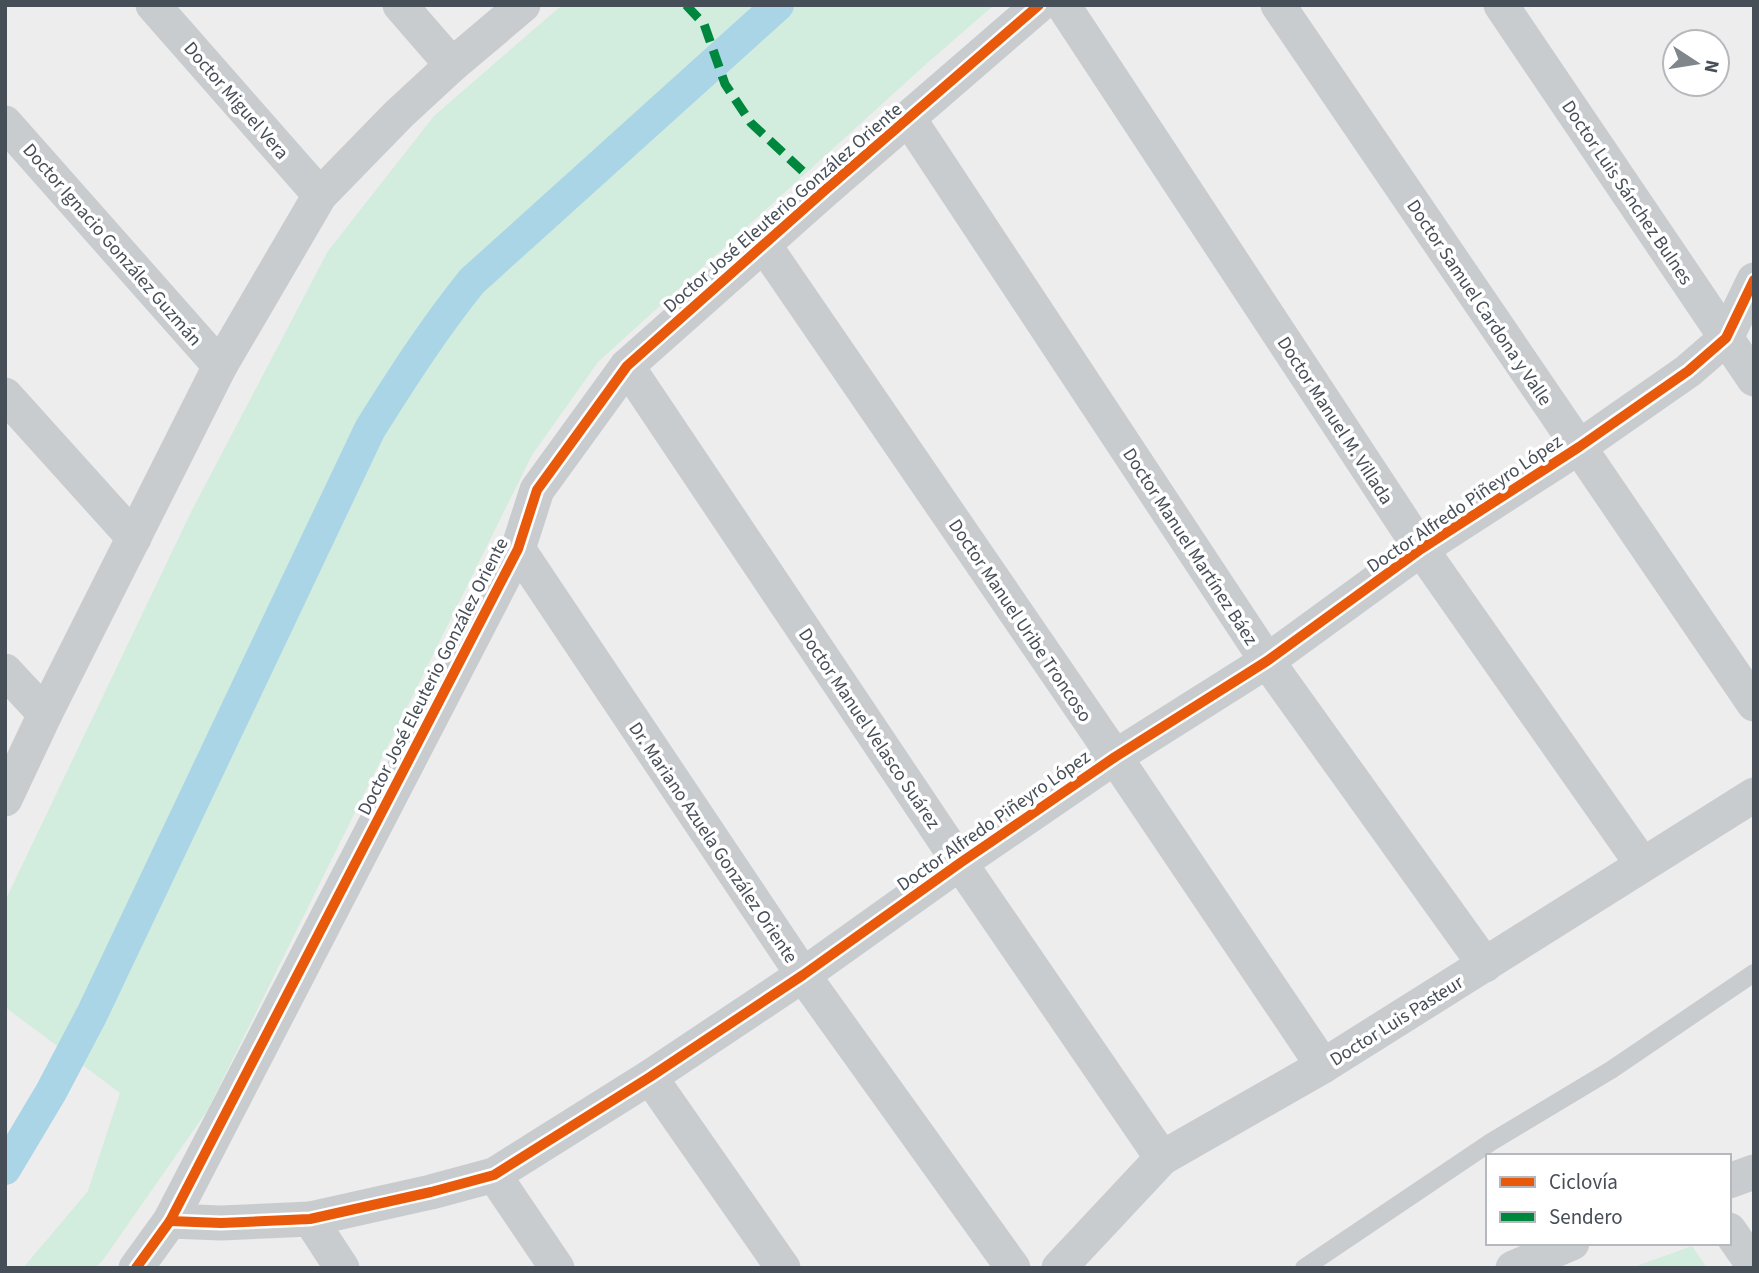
<svg xmlns="http://www.w3.org/2000/svg" width="1759" height="1273" font-family="'Source Sans 3',sans-serif">
<style>
.green{fill:#d2ecde}
.lines{fill:none;stroke-linecap:round;stroke-linejoin:round}
.canal{stroke:#a9d5e7;stroke-width:32}
.service{stroke:#c9ccce;stroke-width:18}
.minor{stroke:#c9ccce;stroke-width:35}
.quiet{stroke:#00873e;stroke-width:9;stroke-dasharray:18 9;stroke-linecap:butt}
.cycleway-casing{stroke:#fff;stroke-width:15}
.cycleway{stroke:#e8590c;stroke-width:10}
.labels{text-anchor:middle;stroke-width:7;stroke-linejoin:round;paint-order:stroke}
.street-label{font-size:19px;fill:#464e58;stroke:#fff}
</style>
<rect width="100%" height="100%" fill="#eeeded"/>
<g class="green">
<path d="M 562,5 L 994,5 L 925,65 L 598,362 L 532,455 L 207,1111 L 103,1260 L 95,1268 L 23,1268 L 88,1191 L 120,1093 L 5,1007 L 5,901 L 191,512 L 328,251 L 434,116 Z"/>
<path d="M 1692,1246 L 1707,1268 L 1631,1268 Z"/>
</g>
<g class="lines">
<path class="canal" d="M 5,1169 L 51,1092 L 92,1014 L 370,429 C 402,378 434,328 472,281 L 778,5"/>
<path class="service" d="M 1304,1268 L 1491,1142 L 1611,1070 L 1754,973"/>
<g class="minor">
<path d="M 153,5 L 320,195"/>
<path d="M 400,5 L 452,65"/>
<path d="M 1063,5 L 1421,549 L 1642,864"/>
<path d="M 1278,5 L 1754,704"/>
<path d="M 1501,5 L 1754,379"/>
<path d="M 909,119 L 1267,661 L 1485,965"/>
<path d="M 5,123 L 220,366"/>
<path d="M 764,245 L 1115,757 L 1323,1066"/>
<path d="M 627,366 L 960,863 L 1162,1158"/>
<path d="M 5,395 L 134,538"/>
<path d="M 518,549 L 803,975 L 1013,1268"/>
<path d="M 5,671 L 45,714"/>
<path d="M 5,799 L 45,714 L 220,366 L 320,195 L 399,114 L 452,65 L 523,5"/>
<path d="M 650,1077 L 783,1268"/>
<path d="M 494,1175 L 557,1268"/>
<path d="M 1729,1181 L 1754,1172"/>
<path d="M 310,1219 L 342,1268"/>
<path d="M 170,1221 L 221,1223 L 310,1219 L 431,1192 L 494,1175 L 650,1077 L 803,975 L 960,863 L 1115,757 L 1267,661 L 1421,549 L 1579,447 L 1688,371 L 1726,338 L 1754,280"/>
<path d="M 1729,1230 L 1754,1266"/>
<path d="M 136,1268 L 170,1221 L 518,549 L 537,490 L 627,366 L 824,191 L 1039,5"/>
<path d="M 1059,1268 L 1162,1158 L 1323,1066 L 1754,795"/>
<path d="M 1513,1268 L 1572,1243"/>
</g>
<path class="quiet" d="M 686,5 L 704,24 L 725,84 L 751,123 L 824,191"/>
<defs>
<g id="cycleway">
<path d="M 170,1221 L 221,1223 L 310,1219 L 431,1192 L 494,1175 L 650,1077 L 803,975 L 960,863 L 1115,757 L 1267,661 L 1421,549 L 1579,447 L 1688,371 L 1726,338 L 1754,280"/>
<path d="M 136,1268 L 170,1221 L 518,549 L 537,490 L 627,366 L 824,191 L 1039,5"/>
</g>
</defs>
<use href="#cycleway" class="cycleway-casing"/>
<use href="#cycleway" class="cycleway"/>
</g>
<g class="labels">
<g class="street-label">
<text transform="translate(237 100) rotate(49)" y="7">Doctor Miguel Vera</text>
<text transform="translate(1628 192) rotate(56)" y="7">Doctor Luis Sánchez Bulnes</text>
<text transform="translate(782 207) rotate(-41)" y="7">Doctor José Eleuterio González Oriente</text>
<text transform="translate(113 244) rotate(49)" y="7">Doctor Ignacio González Guzmán</text>
<text transform="translate(1480 302) rotate(56)" y="7">Doctor Samuel Cardona y Valle</text>
<text transform="translate(1336 420) rotate(57)" y="7">Doctor Manuel M. Villada</text>
<text transform="translate(1464 503) rotate(-34)" y="7">Doctor Alfredo Piñeyro López</text>
<text transform="translate(1191 546) rotate(57)" y="7">Doctor Manuel Martínez Báez</text>
<text transform="translate(1021 620) rotate(56)" y="7">Doctor Manuel Uribe Troncoso</text>
<text transform="translate(432 676) rotate(-63)" y="7">Doctor José Eleuterio González Oriente</text>
<text transform="translate(870 728) rotate(56)" y="7">Doctor Manuel Velasco Suárez</text>
<text transform="translate(993 820) rotate(-35)" y="7">Doctor Alfredo Piñeyro López</text>
<text transform="translate(714 842) rotate(56)" y="7">Dr. Mariano Azuela González Oriente</text>
<text transform="translate(1396 1020) rotate(-32)" y="7">Doctor Luis Pasteur</text>
</g>
</g>
<rect width="1759" height="1273" fill="none" stroke="#464e58" stroke-width="14"/>
<rect x="1486" y="1154" width="245" height="91" fill="#ffffff" stroke="#b5b8bc" stroke-width="2"/>
<rect x="1500" y="1177" width="35" height="10" fill="#e8590c" stroke="#b5b8bc" stroke-width="2"/>
<text x="1549" y="1189" font-size="21" fill="#464e58">Ciclovía</text>
<rect x="1500" y="1212" width="35" height="10" fill="#00873e" stroke="#b5b8bc" stroke-width="2"/>
<text x="1549" y="1224" font-size="21" fill="#464e58">Sendero</text>
<g transform="translate(1696 63) rotate(102)"><circle r="33" fill="#ffffff" stroke="#b5b8bc" stroke-width="2"/>
<path d="M0-5L12 26L0 18L-12 26Z" fill="#81868c"/>
<text y="-10" font-size="19" font-weight="bold" text-anchor="middle" fill="#464e58">N</text>
</g>
</svg>
